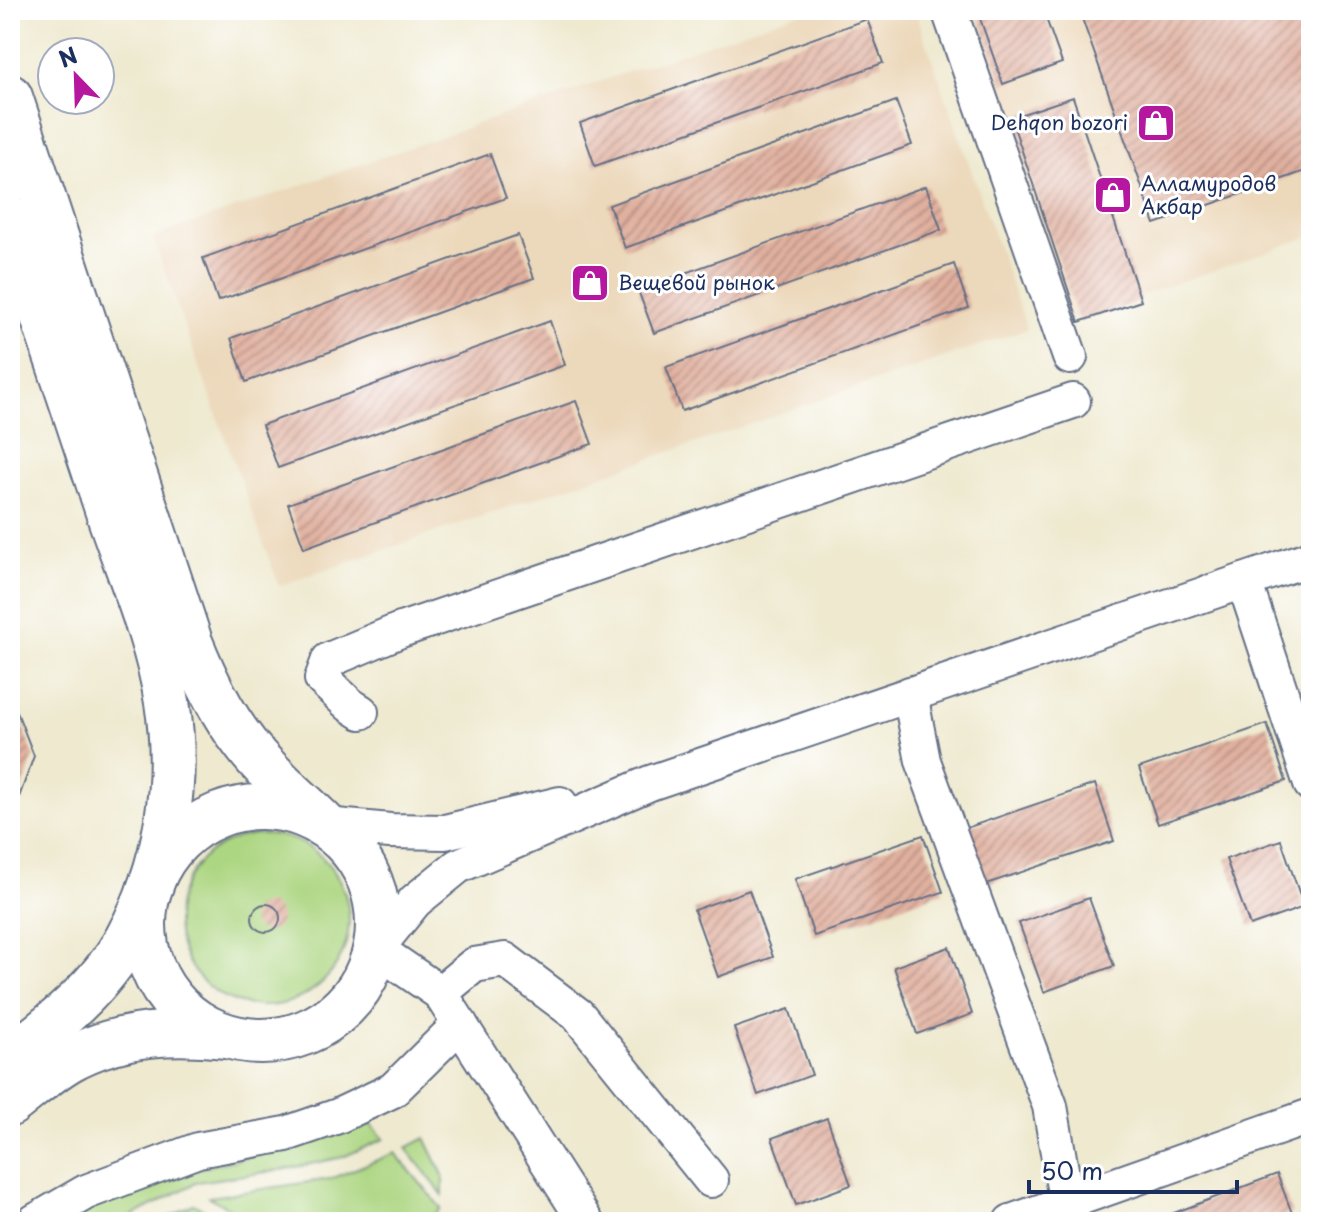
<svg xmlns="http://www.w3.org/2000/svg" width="1321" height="1232" font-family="'Playpen Sans',sans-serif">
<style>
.built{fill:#ecd8ba}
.green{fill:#add682;stroke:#648270;stroke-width:2}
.building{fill:url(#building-hatch)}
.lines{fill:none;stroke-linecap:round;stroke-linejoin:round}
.minor-casing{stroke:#657086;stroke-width:38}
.major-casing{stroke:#657086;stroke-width:48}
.minor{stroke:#fff;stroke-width:34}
.major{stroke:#fff;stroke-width:44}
.labels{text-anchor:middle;stroke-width:6;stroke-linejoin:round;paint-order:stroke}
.poi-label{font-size:20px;fill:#1b2f5e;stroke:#fff;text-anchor:start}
</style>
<defs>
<pattern id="building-hatch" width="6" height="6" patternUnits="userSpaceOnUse" patternTransform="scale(2)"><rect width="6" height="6" fill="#e1b09f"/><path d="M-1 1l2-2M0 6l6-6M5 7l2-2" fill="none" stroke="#b69085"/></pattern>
</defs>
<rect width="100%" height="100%" fill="#fff"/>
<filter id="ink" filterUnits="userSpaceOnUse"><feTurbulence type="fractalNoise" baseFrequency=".0125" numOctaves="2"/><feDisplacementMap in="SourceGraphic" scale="16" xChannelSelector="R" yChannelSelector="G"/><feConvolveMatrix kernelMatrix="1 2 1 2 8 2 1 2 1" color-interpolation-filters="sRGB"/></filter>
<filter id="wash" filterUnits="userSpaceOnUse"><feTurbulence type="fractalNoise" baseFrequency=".006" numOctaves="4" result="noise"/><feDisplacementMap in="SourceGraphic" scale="32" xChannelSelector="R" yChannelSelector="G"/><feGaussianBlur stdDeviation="1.8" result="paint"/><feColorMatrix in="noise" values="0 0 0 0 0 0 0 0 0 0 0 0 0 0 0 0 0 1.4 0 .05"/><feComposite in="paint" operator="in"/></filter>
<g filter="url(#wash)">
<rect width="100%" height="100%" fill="#eee9cf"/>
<g class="built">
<path d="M 806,10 L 915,10 L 1027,329 L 279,586 L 152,237 Z"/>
<path d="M 961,10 L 1311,10 L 1311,236 L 1069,321 Z"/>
</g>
<g class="green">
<circle cx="263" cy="920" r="86"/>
<path d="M 366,1118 L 384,1139 L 343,1157 L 287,1169 L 197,1182 L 121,1222 L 63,1222 L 75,1214 L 169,1175 L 236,1160 Z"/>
<path d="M 425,1138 L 443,1175 L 443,1195 L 406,1148 Z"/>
<path d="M 395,1153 L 441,1208 L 429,1222 L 254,1222 L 209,1197 L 330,1179 Z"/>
<path d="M 194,1204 L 218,1218 L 214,1222 L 159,1222 Z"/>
</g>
<g id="blocks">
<g class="building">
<path d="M 977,10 L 1043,10 L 1062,63 L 1003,84 Z"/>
<path d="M 1079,10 L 1311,10 L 1311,169 L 1155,224 Z"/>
<path d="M 867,19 L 883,63 L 595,166 L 580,123 Z"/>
<path d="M 1073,97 L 1141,301 L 1079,322 L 1011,118 Z"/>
<path d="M 896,101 L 912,145 L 625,248 L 609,205 Z"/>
<path d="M 490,154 L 506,198 L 218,301 L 203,258 Z"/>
<path d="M 926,186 L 941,230 L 654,333 L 638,290 Z"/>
<path d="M 518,235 L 534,278 L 246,382 L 231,338 Z"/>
<path d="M 954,264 L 969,308 L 682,411 L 666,367 Z"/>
<path d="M 550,321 L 565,365 L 278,468 L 262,425 Z"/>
<path d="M 576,401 L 592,444 L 304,548 L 288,504 Z"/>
<path d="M 10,694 L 34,756 L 14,811 L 10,814 Z"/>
<path d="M 1267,724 L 1286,781 L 1158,824 L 1139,768 Z"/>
<path d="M 1095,784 L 1114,841 L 986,884 L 966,828 Z"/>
<path d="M 923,835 L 943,892 L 814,936 L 795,879 Z"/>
<path d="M 1281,840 L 1304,907 L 1250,926 L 1226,859 Z"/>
<path d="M 749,890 L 773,957 L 718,977 L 694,910 Z"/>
<path d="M 1089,898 L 1114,966 L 1044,992 L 1019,923 Z"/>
<circle cx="266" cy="918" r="14"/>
<path d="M 949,947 L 972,1014 L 917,1034 L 894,967 Z"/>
<path d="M 789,1009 L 812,1075 L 758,1095 L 734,1028 Z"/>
<path d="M 827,1118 L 851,1185 L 796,1205 L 772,1138 Z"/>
<path d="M 1277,1174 L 1292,1213 L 1269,1222 L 1150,1222 Z"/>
</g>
</g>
</g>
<g filter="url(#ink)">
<use href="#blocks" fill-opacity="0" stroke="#657086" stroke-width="2"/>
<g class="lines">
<defs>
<g id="minor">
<path d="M 949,10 L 1070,357"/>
<path d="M 1244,581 L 1311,784"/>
<path d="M 910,694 L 923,761 L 1050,1106 L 1070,1222"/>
<path d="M 361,712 L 350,705 L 322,679 L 329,660 L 398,631 L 1073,401"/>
<path d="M 325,825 L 390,831 L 445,832 L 560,804"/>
<path d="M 440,993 L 474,965 L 505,960 L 578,1015 L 711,1180"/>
<path d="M 34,1222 L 86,1192 L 198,1150 L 286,1134 L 338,1116 L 393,1090 L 460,1024"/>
<path d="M 586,1222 L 440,993 L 376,949 L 415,901 L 458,866 L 650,783 L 1311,558"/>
<path d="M 1011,1222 L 1311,1116"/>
</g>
<g id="major">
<path d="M 10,97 L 190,642 C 205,679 221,713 246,745 C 268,774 299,799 325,825"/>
<path d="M 10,219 C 43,317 76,414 108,512 C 129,574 157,638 167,702 C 180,781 166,867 128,937 C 102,986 54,1025 10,1057"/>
<circle cx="261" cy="924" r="117"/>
<path d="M 10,1104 C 31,1088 53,1067 76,1056 C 121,1033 176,1030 225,1036"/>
</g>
</defs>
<use href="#minor" class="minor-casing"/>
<use href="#major" class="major-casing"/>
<use href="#minor" class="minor"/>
<use href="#major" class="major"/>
</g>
</g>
<defs>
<symbol id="shop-square" viewBox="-11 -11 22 22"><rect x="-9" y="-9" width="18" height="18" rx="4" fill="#b5179e" stroke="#fff"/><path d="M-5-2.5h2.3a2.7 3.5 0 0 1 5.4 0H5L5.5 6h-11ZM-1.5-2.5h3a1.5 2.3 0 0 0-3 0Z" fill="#fff"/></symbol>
</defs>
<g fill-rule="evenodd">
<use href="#shop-square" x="1134" y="101" width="44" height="44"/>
<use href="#shop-square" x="1091" y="173" width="44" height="44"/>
<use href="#shop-square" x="568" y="261" width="44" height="44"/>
</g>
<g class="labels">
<g class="poi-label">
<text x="1128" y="130" text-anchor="end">Dehqon bozori</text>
<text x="1141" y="191">Алламуродов<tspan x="1141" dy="23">Акбар</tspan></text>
<text x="618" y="290">Вещевой рынок</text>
</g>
</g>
<rect width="1321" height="1232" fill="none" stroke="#fff" stroke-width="40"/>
<g transform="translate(76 76) rotate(337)"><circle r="38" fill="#ffffff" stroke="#a4acbf" stroke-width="2"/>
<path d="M0-6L14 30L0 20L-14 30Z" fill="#b5179e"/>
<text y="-12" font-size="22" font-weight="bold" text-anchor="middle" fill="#1b2f5e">N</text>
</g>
<path d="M1029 1180v12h208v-12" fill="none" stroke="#1b2f5e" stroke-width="4"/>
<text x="1041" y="1180" font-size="24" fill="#1b2f5e" stroke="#ffffff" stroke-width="6" paint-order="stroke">50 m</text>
</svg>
